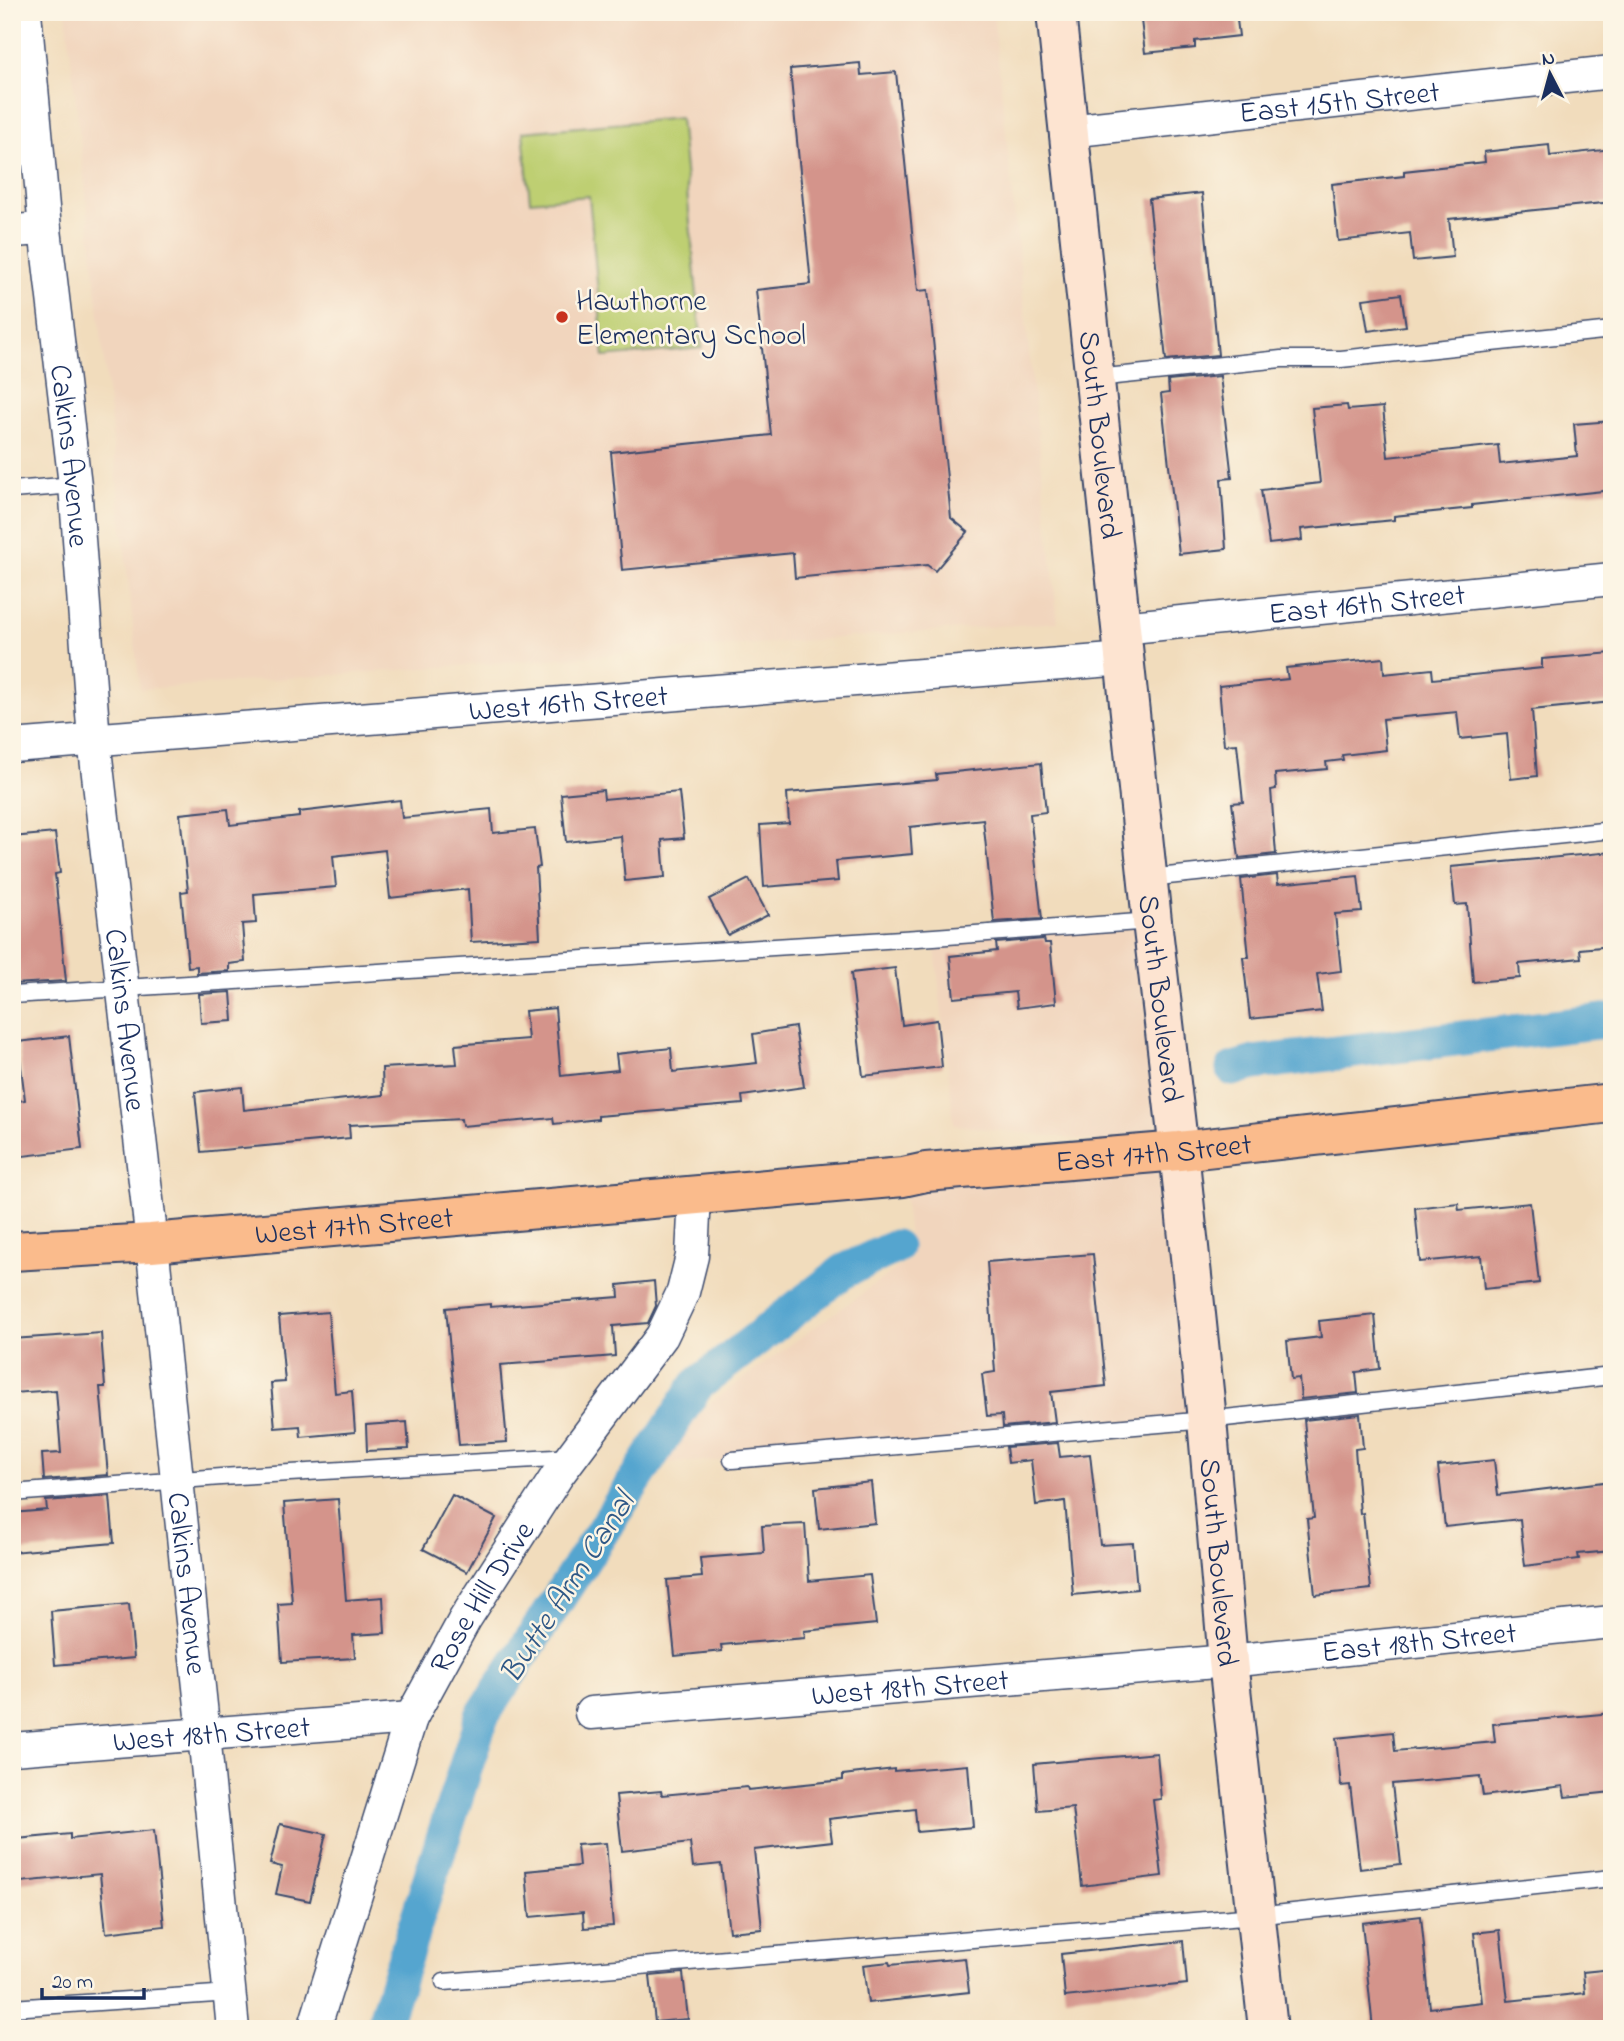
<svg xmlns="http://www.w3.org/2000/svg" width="1624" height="2041" font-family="'Indie Flower',sans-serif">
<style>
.built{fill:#f1d5bd}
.green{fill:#becf72;stroke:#6c7f68;stroke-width:2}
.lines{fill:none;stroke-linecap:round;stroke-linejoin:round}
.canal{stroke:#55a5cf;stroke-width:35}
.building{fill:#d4948b}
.lane-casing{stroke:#3b496c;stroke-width:19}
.street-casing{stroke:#3b496c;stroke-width:35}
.secondary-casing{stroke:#3b496c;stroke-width:42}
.primary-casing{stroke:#3b496c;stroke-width:42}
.lane{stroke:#fff;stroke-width:16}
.street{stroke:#fff;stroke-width:32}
.secondary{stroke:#fde4d1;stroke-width:38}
.primary{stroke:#fabb8c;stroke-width:38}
.poi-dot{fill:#c8321e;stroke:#fcf5e5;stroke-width:2.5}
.labels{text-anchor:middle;stroke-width:5;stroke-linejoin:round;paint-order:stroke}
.street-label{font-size:30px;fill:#1b2f5e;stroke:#fcf5e5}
.poi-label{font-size:30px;fill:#1b2f5e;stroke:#fcf5e5;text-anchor:start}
.water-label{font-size:32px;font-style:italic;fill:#2f5886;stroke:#fcf5e5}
</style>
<rect width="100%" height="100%" fill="#fcf5e5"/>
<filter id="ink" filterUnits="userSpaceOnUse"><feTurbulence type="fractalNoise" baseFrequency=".0143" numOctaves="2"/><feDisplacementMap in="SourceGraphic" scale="14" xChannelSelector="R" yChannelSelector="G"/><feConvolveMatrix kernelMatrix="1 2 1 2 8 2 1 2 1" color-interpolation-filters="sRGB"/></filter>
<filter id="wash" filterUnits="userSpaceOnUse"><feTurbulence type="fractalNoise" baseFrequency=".00686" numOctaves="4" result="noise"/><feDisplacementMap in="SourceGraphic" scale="28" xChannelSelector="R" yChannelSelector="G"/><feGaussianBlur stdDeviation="1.57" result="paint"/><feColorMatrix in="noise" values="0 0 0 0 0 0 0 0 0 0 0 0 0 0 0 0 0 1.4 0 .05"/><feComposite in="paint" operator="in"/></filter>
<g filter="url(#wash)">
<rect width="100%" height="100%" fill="#f1dcbc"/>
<g class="built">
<path d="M 66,12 L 993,12 L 1058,622 L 140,689 Z"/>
<path d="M 1152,921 L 1207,1420 L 732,1460 L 665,1463 L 707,1405 L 911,1258 L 903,1177 L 1174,1150 L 954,1125 L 934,937 Z"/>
</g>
<path class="green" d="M 680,118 L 702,348 L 604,357 L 589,196 L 530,201 L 523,132 Z"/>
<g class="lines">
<g class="canal">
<path d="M 1233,1069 L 1254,1063 L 1612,1020"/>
<path d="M 382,2029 L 482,1716 L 697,1385 L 844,1271 L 895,1247"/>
</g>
</g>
<g id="blocks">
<g class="building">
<path d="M 1140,12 L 1236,12 L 1239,36 L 1195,41 L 1195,48 L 1145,53 Z"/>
<path d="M 860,63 L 861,75 L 896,72 L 918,291 L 928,290 L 951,518 L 968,532 L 935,571 L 927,565 L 795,578 L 793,553 L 622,570 L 611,452 L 771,435 L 756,290 L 811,284 L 790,69 Z"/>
<path d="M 1549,145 L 1550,156 L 1612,149 L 1612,202 L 1449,219 L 1453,257 L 1413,261 L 1410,233 L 1338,241 L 1332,184 L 1404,176 L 1404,171 L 1485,162 L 1484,152 Z"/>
<path d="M 1202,193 L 1218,355 L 1166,360 L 1149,199 Z"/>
<path d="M 1401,294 L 1406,326 L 1368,331 L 1363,299 Z"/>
<path d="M 1220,376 L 1232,478 L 1221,479 L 1226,549 L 1179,554 L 1161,394 L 1169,393 L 1168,381 Z"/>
<path d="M 1347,405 L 1348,410 L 1383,407 L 1388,457 L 1498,445 L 1500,464 L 1577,456 L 1574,424 L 1612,421 L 1612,490 L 1472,505 L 1472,508 L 1394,516 L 1394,520 L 1301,529 L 1302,540 L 1269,544 L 1261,490 L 1320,483 L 1312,408 Z"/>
<path d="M 1612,653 L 1612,702 L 1532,710 L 1537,776 L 1511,779 L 1507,734 L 1460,739 L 1457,712 L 1383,719 L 1386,750 L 1342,755 L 1343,760 L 1326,762 L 1327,769 L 1275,774 L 1276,789 L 1271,790 L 1276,854 L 1239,858 L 1232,803 L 1243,802 L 1237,744 L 1224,745 L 1219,686 L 1288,679 L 1286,668 L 1383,658 L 1384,674 L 1432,669 L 1433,679 L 1542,668 L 1542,659 Z"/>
<path d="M 1041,763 L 1046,812 L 1030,814 L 1042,919 L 994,922 L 983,819 L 910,827 L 912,854 L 836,861 L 838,881 L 764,887 L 760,825 L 789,823 L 787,793 L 937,780 L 936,774 Z"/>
<path d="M 603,790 L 604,799 L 679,792 L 684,838 L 662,840 L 665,877 L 625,881 L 621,836 L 566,842 L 561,794 Z"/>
<path d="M 400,800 L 402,818 L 491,809 L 493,833 L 535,829 L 540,867 L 536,868 L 540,938 L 471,942 L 468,889 L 390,898 L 385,850 L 333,856 L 336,887 L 254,894 L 256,923 L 242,924 L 245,962 L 229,964 L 229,971 L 197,973 L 197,966 L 188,967 L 181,892 L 188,891 L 180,814 L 228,809 L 230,825 L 299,817 L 299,812 Z"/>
<path d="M 55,833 L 60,873 L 55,874 L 66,981 L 12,984 L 12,837 Z"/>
<path d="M 1612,852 L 1612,946 L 1580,949 L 1581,958 L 1519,964 L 1520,978 L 1473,982 L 1467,904 L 1455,905 L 1451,867 Z"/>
<path d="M 1277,875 L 1278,884 L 1358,876 L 1362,912 L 1335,914 L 1341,971 L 1317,974 L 1322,1011 L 1250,1019 L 1243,957 L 1249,957 L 1241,879 Z"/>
<path d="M 749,879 L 768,915 L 728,935 L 709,899 Z"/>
<path d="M 1044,939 L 1045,943 L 1050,943 L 1056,1003 L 1017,1008 L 1015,992 L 954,998 L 950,956 L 997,951 L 996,943 Z"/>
<path d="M 895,968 L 902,1025 L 937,1020 L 942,1067 L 863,1076 L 851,973 Z"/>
<path d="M 231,992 L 233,1021 L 201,1023 L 199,994 Z"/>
<path d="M 555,1008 L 561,1076 L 618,1070 L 616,1054 L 671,1048 L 673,1072 L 757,1063 L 753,1034 L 795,1027 L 804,1087 L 742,1096 L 743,1104 L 598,1116 L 598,1119 L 554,1124 L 553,1118 L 462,1126 L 461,1119 L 349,1125 L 350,1138 L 201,1152 L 195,1092 L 242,1087 L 244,1110 L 383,1095 L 382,1068 L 457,1064 L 455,1045 L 528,1039 L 525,1011 Z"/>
<path d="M 69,1036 L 82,1149 L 15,1157 L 12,1102 L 25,1100 L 18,1042 Z"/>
<path d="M 1458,1203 L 1459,1210 L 1530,1203 L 1539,1283 L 1484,1289 L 1481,1256 L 1420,1262 L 1415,1208 Z"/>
<path d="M 1093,1254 L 1106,1386 L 1051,1392 L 1055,1422 L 1003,1427 L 1002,1415 L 987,1416 L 982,1374 L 995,1372 L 987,1262 Z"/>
<path d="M 654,1281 L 656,1306 L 648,1323 L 613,1326 L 615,1356 L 500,1365 L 507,1442 L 459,1445 L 446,1308 L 490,1304 L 490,1307 L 619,1297 L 618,1285 Z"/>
<path d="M 328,1312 L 335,1393 L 352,1391 L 355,1432 L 301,1437 L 300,1426 L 275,1428 L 271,1383 L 285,1382 L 279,1316 Z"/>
<path d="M 1375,1315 L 1380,1369 L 1356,1372 L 1358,1393 L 1301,1399 L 1299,1378 L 1291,1379 L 1287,1341 L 1321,1337 L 1319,1321 Z"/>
<path d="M 101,1333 L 105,1387 L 100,1387 L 108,1475 L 44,1480 L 42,1454 L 61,1453 L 56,1390 L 12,1393 L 12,1339 Z"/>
<path d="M 1360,1414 L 1363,1448 L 1355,1449 L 1360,1514 L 1363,1513 L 1371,1589 L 1315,1595 L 1307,1519 L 1314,1518 L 1304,1420 Z"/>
<path d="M 407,1422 L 409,1449 L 367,1451 L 366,1425 Z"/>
<path d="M 1058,1443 L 1060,1457 L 1090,1454 L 1100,1545 L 1133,1543 L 1137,1589 L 1073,1595 L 1065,1501 L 1036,1505 L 1031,1460 L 1008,1463 L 1006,1447 Z"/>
<path d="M 1494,1460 L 1498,1495 L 1612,1481 L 1612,1551 L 1578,1554 L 1579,1559 L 1525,1566 L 1520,1519 L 1445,1527 L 1438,1466 Z"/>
<path d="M 871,1482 L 875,1523 L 819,1529 L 815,1488 Z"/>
<path d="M 452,1495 L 496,1518 L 467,1572 L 423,1549 Z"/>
<path d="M 110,1496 L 114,1543 L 12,1552 L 12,1513 L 47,1510 L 46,1501 Z"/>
<path d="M 338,1499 L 346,1600 L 383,1597 L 385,1633 L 353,1635 L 355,1658 L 282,1662 L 278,1604 L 292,1603 L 284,1503 Z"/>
<path d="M 805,1524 L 809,1581 L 870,1575 L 876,1624 L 804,1631 L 805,1638 L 721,1645 L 722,1651 L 675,1656 L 667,1580 L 702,1577 L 700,1558 L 764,1553 L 762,1526 Z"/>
<path d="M 129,1604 L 134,1658 L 55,1665 L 51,1611 Z"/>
<path d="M 1612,1713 L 1612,1792 L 1565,1797 L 1563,1786 L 1483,1796 L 1480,1776 L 1392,1784 L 1401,1864 L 1360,1869 L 1350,1785 L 1341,1786 L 1336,1738 L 1393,1732 L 1395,1751 L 1495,1742 L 1493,1724 Z"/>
<path d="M 1157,1753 L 1161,1799 L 1153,1800 L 1162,1876 L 1082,1886 L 1073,1808 L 1038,1811 L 1034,1764 Z"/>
<path d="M 968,1765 L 973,1827 L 917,1832 L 915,1809 L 829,1819 L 832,1841 L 754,1850 L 762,1929 L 729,1932 L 721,1864 L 693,1867 L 690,1843 L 622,1851 L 616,1795 L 661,1791 L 662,1795 L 747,1787 L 748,1790 L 843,1780 L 843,1775 L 894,1769 L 894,1771 Z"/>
<path d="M 280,1824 L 326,1834 L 310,1901 L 276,1894 L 282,1867 L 270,1864 Z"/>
<path d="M 154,1830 L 164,1926 L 106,1933 L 100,1874 L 21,1882 L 17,1839 L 70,1834 L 70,1839 Z"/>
<path d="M 606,1843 L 613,1926 L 584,1928 L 583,1912 L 530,1917 L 526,1871 L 579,1866 L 577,1845 Z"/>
<path d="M 1421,1916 L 1430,2008 L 1482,2002 L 1474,1933 L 1500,1930 L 1508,2001 L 1585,1993 L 1583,1972 L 1612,1969 L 1612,2029 L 1373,2029 L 1362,1923 Z"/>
<path d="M 1183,1941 L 1187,1984 L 1065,1997 L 1061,1954 Z"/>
<path d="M 965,1958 L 969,1992 L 868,2003 L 863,1965 L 889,1962 L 890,1965 Z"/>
<path d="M 683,1973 L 688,2019 L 655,2022 L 650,1976 Z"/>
</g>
</g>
</g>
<g filter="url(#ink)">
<use href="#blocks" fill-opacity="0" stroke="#3b496c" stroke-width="2"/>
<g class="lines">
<defs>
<g id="lane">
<path d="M 1096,378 L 1281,359 L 1341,359 L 1612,330"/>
<path d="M 12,490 L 75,485"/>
<path d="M 1148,878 L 1612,830"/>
<path d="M 12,995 L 934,937 L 1152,921"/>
<path d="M 732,1460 L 1207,1420 L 1612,1376"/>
<path d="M 12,1493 L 221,1477 L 572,1457"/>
<path d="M 444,1982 L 1255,1916 L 1612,1878"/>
<path d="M 12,2008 L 230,1993"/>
</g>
<g id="street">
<path id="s1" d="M 25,12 L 45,229 L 75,485 L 94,740 L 150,1225 L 204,1734 L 233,2029"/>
<path id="s2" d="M 1068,131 L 1612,72"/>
<path d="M 12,231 L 45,229"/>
<path id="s3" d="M 1121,628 L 1612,579"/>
<path id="s4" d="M 12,746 L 1125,659"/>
<path id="s5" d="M 591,1713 L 1228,1661 L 1612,1622"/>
<path id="s6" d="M 12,1749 L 411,1718"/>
<path id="s7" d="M 314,2029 L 411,1718 L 465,1619 L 557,1476 L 662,1336 L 683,1292 L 692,1256 L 695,1195"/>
</g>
<g id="secondary">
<path id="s8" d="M 1056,12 L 1152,921 L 1179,1151 L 1207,1420 L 1228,1661 L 1268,2029"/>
</g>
<g id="primary">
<path id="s9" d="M 12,1251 L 151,1243 L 903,1177 L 926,1172 L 1179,1151 L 1612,1103"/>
</g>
</defs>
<use href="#lane" class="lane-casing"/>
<use href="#street" class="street-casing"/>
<use href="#secondary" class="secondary-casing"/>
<use href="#primary" class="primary-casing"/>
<use href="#lane" class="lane"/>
<use href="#street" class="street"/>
<use href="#secondary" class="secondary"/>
<use href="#primary" class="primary"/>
</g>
</g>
<circle class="poi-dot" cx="562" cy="317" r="7"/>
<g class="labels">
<g class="street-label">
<text dy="10" stroke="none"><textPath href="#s2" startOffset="273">East 15th Street</textPath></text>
<text dy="10" stroke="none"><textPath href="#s8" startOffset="425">South Boulevard</textPath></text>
<text dy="10" stroke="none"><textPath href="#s1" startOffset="446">Calkins Avenue</textPath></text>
<text dy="10" stroke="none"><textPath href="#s3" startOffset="247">East 16th Street</textPath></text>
<text dy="10" stroke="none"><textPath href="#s4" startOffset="558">West 16th Street</textPath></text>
<text dy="10" stroke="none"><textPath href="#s8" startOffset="992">South Boulevard</textPath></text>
<text dy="10" stroke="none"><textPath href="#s1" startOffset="1013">Calkins Avenue</textPath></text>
<text dy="10" stroke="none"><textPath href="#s9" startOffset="1146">East 17th Street</textPath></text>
<text dy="10" stroke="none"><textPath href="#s9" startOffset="343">West 17th Street</textPath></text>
<text dy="10" stroke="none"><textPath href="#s8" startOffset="1559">South Boulevard</textPath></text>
<text dy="10" stroke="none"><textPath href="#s1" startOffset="1580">Calkins Avenue</textPath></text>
<text dy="10" stroke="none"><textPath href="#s7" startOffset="466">Rose Hill Drive</textPath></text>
<text dy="10" stroke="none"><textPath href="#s5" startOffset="831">East 18th Street</textPath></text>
<text dy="10" stroke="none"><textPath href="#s5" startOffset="320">West 18th Street</textPath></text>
<text dy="10" stroke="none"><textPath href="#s6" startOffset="200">West 18th Street</textPath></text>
</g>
<g class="poi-label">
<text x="576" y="310">Hawthorne<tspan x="576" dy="34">Elementary School</tspan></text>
</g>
<g class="water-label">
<text transform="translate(566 1587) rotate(-57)" y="11">Butte Arm Canal</text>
</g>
</g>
<rect width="1624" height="2041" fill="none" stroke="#fcf5e5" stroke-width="42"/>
<g transform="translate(1550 74) rotate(354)" stroke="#fcf5e5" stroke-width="5" paint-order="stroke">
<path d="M0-5L12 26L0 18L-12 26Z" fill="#1b2f5e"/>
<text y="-10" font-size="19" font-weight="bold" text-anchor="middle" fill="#1b2f5e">N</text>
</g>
<path d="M42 1988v10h102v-10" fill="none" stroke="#1b2f5e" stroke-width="3.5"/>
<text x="52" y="1988" font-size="21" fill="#1b2f5e" stroke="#fcf5e5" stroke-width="5" paint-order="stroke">20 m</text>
</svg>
